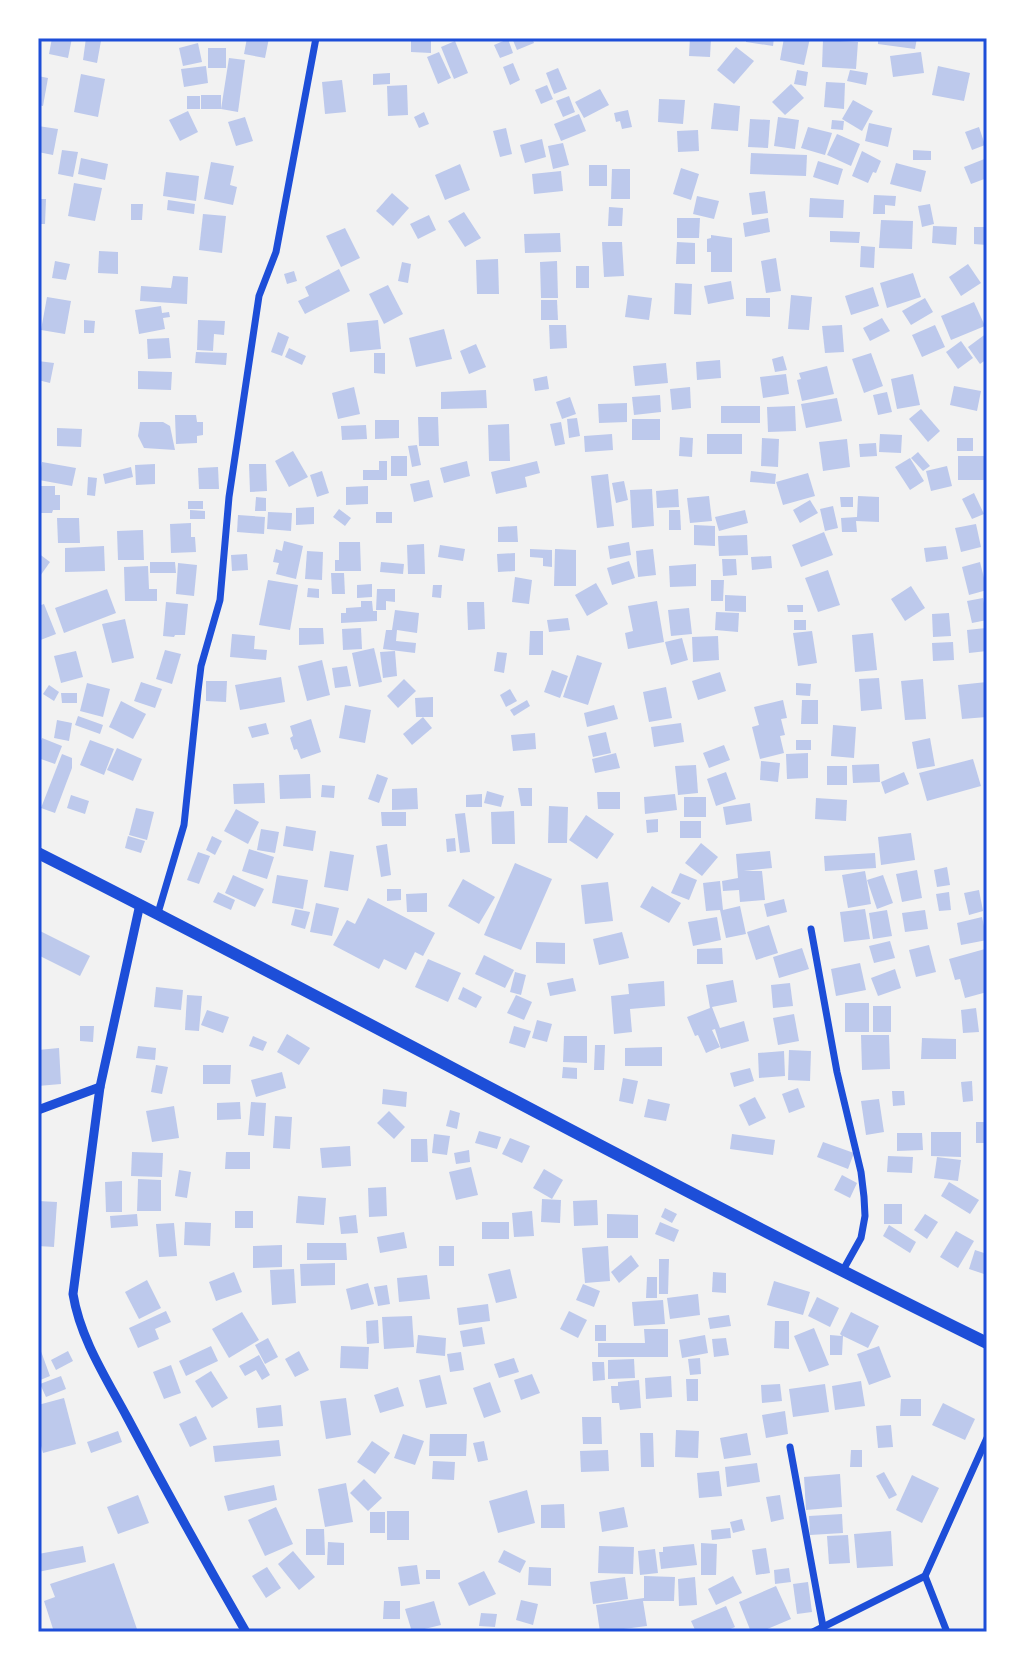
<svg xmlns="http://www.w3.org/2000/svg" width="1025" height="1670" font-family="Inter,sans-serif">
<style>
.building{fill:#bdc9ec}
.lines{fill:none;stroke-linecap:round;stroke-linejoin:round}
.minor{stroke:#1d4ed8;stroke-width:7}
.tertiary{stroke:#1d4ed8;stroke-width:9}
.primary{stroke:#1d4ed8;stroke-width:12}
.neatline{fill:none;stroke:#1d4ed8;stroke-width:3}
</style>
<rect width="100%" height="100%" fill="#f2f2f2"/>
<g class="building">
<path d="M 52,38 L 72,38 L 68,58 L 49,54 Z"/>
<path d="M 86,38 L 101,41 L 97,63 L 83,60 Z"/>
<path d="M 247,38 L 269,38 L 265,58 L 244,54 Z"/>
<path d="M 512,38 L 532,38 L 534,43 L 517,50 Z"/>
<path d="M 690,38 L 711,38 L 710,57 L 689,56 Z"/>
<path d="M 746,38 L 774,38 L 773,46 L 746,42 Z"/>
<path d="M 784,38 L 810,38 L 804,65 L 780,60 Z"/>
<path d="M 878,38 L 917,38 L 915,49 L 878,44 Z"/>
<path d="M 508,39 L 513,53 L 500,58 L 494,45 Z"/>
<path d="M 411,40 L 431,40 L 431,53 L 411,52 Z"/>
<path d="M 823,40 L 858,42 L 856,69 L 822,67 Z"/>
<path d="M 455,41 L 468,73 L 454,79 L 441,47 Z"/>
<path d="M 198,43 L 202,62 L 183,66 L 179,48 Z"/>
<path d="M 736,47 L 754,61 L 734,84 L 717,70 Z"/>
<rect x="208" y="48" width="18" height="20"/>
<path d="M 439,52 L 451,78 L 438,84 L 427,57 Z"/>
<path d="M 921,52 L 924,73 L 893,77 L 890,56 Z"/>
<path d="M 229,58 L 245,60 L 238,112 L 221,109 Z"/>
<path d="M 513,63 L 520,80 L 510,85 L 503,67 Z"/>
<path d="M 206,66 L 208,83 L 184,87 L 181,69 Z"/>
<path d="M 938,66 L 970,73 L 964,101 L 932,95 Z"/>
<path d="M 558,68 L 567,89 L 554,94 L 546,73 Z"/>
<path d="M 797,70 L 808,72 L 806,86 L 794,84 Z"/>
<path d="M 850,70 L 868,73 L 866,85 L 847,81 Z"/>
<path d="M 390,73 L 390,84 L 373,85 L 373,74 Z"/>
<path d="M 81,74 L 105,79 L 98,117 L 74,112 Z"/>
<path d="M 38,76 L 48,78 L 43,106 L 38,105 Z"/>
<path d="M 342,80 L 346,112 L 325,114 L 322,82 Z"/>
<path d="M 826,82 L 845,83 L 844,109 L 824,107 Z"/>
<path d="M 791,84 L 804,98 L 785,115 L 772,102 Z"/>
<path d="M 407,85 L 408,115 L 388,116 L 387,86 Z"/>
<path d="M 547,85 L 553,99 L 541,104 L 535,90 Z"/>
<path d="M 600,89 L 609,105 L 584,118 L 575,102 Z"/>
<rect x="201" y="95" width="20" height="14"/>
<rect x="187" y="96" width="13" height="13"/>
<path d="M 569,96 L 575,112 L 563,117 L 556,101 Z"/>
<path d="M 659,99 L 685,100 L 683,124 L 658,122 Z"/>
<path d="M 853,100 L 873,111 L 862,131 L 842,119 Z"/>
<path d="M 714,103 L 740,106 L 738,131 L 711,129 Z"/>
<path d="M 628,110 L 632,127 L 622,129 L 620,121 L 616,122 L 614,113 Z"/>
<path d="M 188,111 L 198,132 L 180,141 L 169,120 Z"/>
<path d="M 424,112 L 429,124 L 419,128 L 414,117 Z"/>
<path d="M 579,114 L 586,131 L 561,141 L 554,124 Z"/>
<path d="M 245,117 L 253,141 L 236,146 L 228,122 Z"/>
<path d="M 778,117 L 799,120 L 795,149 L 774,146 Z"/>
<path d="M 750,119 L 770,120 L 768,148 L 748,147 Z"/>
<path d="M 832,120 L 844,121 L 843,130 L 831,129 Z"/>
<path d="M 869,123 L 892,128 L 888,147 L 865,141 Z"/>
<path d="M 38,126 L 58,129 L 53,155 L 38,152 Z"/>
<path d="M 808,127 L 832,133 L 825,155 L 801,148 Z"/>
<path d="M 979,127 L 985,145 L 972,150 L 965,132 Z"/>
<path d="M 506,128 L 512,154 L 500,157 L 493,131 Z"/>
<path d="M 698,130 L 699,151 L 678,152 L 677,131 Z"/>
<path d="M 837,134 L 860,144 L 851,166 L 827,155 Z"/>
<path d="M 542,139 L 546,157 L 525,163 L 520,145 Z"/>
<path d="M 563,143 L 569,165 L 553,169 L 548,146 Z"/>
<path d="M 62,150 L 78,152 L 73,177 L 58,174 Z"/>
<path d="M 913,150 L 931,151 L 931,160 L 913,160 Z"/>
<path d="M 862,151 L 881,161 L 876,173 L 873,172 L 868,183 L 852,176 Z"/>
<path d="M 751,153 L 807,155 L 806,176 L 750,174 Z"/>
<path d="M 81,158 L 108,164 L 105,180 L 78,174 Z"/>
<path d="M 987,158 L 987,178 L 971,184 L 964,167 Z"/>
<path d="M 818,161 L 843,169 L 838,185 L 813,177 Z"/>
<path d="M 211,162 L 234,166 L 230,185 L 237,187 L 233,205 L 204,199 Z"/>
<path d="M 896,163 L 926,171 L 921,192 L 890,184 Z"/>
<path d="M 460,164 L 470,190 L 445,200 L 435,175 Z"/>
<rect x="589" y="165" width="18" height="21"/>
<path d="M 681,168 L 699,174 L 691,200 L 673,194 Z"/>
<path d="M 612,169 L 630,169 L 630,199 L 611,199 Z"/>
<path d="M 561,171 L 563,191 L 534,194 L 532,174 Z"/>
<path d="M 166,172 L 199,176 L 196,201 L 163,196 Z"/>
<path d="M 74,183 L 102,188 L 95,221 L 68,216 Z"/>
<path d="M 765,191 L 768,213 L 752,215 L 749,193 Z"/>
<path d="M 392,193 L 409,208 L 393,226 L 376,211 Z"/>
<path d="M 874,195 L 896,196 L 895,206 L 885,205 L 885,214 L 873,214 Z"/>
<path d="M 697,196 L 719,201 L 714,219 L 693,214 Z"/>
<path d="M 810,198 L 844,200 L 843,218 L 809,217 Z"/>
<path d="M 38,199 L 46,199 L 45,224 L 38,224 Z"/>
<path d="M 168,200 L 195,204 L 194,214 L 167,210 Z"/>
<path d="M 131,204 L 143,204 L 142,220 L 131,220 Z"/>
<path d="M 930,204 L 934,224 L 922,227 L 918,206 Z"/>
<path d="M 609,207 L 623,208 L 622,226 L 608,226 Z"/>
<path d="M 464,212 L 481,238 L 465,247 L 448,221 Z"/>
<path d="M 203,214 L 226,216 L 222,253 L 199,250 Z"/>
<path d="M 429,215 L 436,230 L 418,239 L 410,224 Z"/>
<path d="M 677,218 L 700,218 L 699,238 L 677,238 Z"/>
<path d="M 768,218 L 770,232 L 745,237 L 743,223 Z"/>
<path d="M 881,220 L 913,221 L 912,249 L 879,248 Z"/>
<path d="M 933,226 L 957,227 L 956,245 L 932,243 Z"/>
<path d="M 974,227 L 987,227 L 987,245 L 974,244 Z"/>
<path d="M 345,228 L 360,258 L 341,267 L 326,236 Z"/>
<path d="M 830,231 L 860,232 L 859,243 L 830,242 Z"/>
<path d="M 560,233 L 561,252 L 525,253 L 524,234 Z"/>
<path d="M 711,235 L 732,238 L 732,272 L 711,272 L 711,252 L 707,252 L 707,239 L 711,238 Z"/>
<path d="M 602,242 L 622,242 L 624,276 L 604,277 Z"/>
<path d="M 677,242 L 695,243 L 695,264 L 676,264 Z"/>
<path d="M 861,246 L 875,247 L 874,268 L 860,267 Z"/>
<path d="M 99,251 L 118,252 L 118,274 L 98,273 Z"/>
<path d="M 776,258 L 781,291 L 766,293 L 761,261 Z"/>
<path d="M 498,259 L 499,294 L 477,294 L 476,260 Z"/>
<path d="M 55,261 L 70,264 L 66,280 L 52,278 Z"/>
<path d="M 557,261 L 558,298 L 541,298 L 540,262 Z"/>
<path d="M 402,262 L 411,264 L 408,283 L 398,281 Z"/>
<path d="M 968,264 L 981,283 L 961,296 L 949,277 Z"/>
<rect x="576" y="266" width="13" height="22"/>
<path d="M 339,269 L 350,291 L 305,314 L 298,301 L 309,296 L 305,287 Z"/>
<path d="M 294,271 L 297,281 L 287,284 L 284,274 Z"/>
<path d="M 913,273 L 921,297 L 887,308 L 880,283 Z"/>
<path d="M 173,276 L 188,277 L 187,304 L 140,301 L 141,286 L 171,288 Z"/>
<path d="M 731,281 L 734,299 L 708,304 L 704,286 Z"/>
<path d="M 675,283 L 692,284 L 691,315 L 674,314 Z"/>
<path d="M 388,285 L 403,314 L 384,324 L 369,294 Z"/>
<path d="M 873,287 L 879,306 L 851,315 L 845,296 Z"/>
<path d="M 628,295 L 652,298 L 649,320 L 625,317 Z"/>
<path d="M 791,295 L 812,297 L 809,330 L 788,329 Z"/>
<path d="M 47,297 L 71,301 L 65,334 L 41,330 Z"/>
<path d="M 746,298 L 770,298 L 770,317 L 746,316 Z"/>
<path d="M 925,298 L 933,312 L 911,325 L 902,311 Z"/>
<path d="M 541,300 L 557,300 L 558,320 L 541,320 Z"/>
<path d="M 974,302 L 985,326 L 951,340 L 941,316 Z"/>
<path d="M 161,306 L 162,313 L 169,312 L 170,317 L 163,318 L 165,329 L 139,334 L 135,310 Z"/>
<path d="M 882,318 L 890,331 L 870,341 L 863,328 Z"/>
<path d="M 84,320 L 95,321 L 94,333 L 84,333 Z"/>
<path d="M 198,320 L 225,321 L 224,335 L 214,334 L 213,351 L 197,350 Z"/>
<path d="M 378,320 L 381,349 L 350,352 L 347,323 Z"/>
<path d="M 549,325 L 566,325 L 567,348 L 550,349 Z"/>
<path d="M 842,325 L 844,352 L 825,353 L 822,326 Z"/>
<path d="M 935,325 L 945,347 L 922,357 L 912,335 Z"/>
<path d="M 444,329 L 452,359 L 416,367 L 409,338 Z"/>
<path d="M 278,332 L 289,337 L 282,356 L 271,352 Z"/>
<path d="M 987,333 L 987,359 L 980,364 L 968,347 Z"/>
<path d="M 169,338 L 171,358 L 148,359 L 147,339 Z"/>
<path d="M 961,341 L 973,358 L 958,369 L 946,352 Z"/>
<path d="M 476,344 L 486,367 L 469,374 L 460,351 Z"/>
<path d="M 289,348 L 306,356 L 302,365 L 285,357 Z"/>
<path d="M 196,352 L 227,353 L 226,365 L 195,363 Z"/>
<path d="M 374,353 L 385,353 L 385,374 L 374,373 Z"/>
<path d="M 871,353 L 883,386 L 864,393 L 852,359 Z"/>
<path d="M 783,356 L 787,370 L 775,372 L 772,359 Z"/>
<path d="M 720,360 L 721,378 L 697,380 L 696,362 Z"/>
<path d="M 38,361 L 54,363 L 50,383 L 38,380 Z"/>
<path d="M 666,363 L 668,383 L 635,386 L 633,366 Z"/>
<path d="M 827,366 L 834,394 L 802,401 L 797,380 L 801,379 L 799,373 Z"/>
<path d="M 138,371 L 172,372 L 171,390 L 138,389 Z"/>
<path d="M 786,374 L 789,394 L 763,398 L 760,377 Z"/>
<path d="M 913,374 L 920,405 L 897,409 L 891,379 Z"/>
<path d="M 547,376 L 549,389 L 535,391 L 533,379 Z"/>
<path d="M 954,386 L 981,391 L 977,411 L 950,405 Z"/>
<path d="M 354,387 L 360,414 L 338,419 L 332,393 Z"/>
<path d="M 690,387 L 691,408 L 672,410 L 670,389 Z"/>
<path d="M 486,390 L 487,408 L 441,409 L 441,392 Z"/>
<path d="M 887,392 L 892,412 L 878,415 L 873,395 Z"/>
<path d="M 660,395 L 661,412 L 634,415 L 632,397 Z"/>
<path d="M 570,397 L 576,414 L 562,419 L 556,402 Z"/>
<path d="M 837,398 L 842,421 L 806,428 L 801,404 Z"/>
<path d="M 627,403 L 627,422 L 599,423 L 598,404 Z"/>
<rect x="721" y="406" width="39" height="17"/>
<path d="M 795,406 L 796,431 L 768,432 L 767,407 Z"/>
<path d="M 921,409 L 940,431 L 928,442 L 909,419 Z"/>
<path d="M 175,415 L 196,415 L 197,422 L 203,422 L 203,435 L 197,436 L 197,443 L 176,444 Z"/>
<path d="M 418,417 L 438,417 L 439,446 L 419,446 Z"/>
<path d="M 577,418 L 580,436 L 569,438 L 567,419 Z"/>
<rect x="632" y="419" width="28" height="21"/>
<path d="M 375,420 L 399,420 L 399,438 L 375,439 Z"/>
<path d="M 140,422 L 163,422 L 170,426 L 175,450 L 144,448 L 138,436 Z"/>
<path d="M 561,422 L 565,444 L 555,446 L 550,424 Z"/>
<path d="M 509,424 L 510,461 L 489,461 L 488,425 Z"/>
<path d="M 366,425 L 367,439 L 342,440 L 341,426 Z"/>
<path d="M 57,428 L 82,429 L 81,447 L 57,446 Z"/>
<path d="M 612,434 L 613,450 L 585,452 L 584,436 Z"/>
<rect x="707" y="434" width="35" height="20"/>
<path d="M 880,434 L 902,435 L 901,453 L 879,452 Z"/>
<path d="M 680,437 L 693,438 L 692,457 L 679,456 Z"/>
<path d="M 762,438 L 779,439 L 778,467 L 761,466 Z"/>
<rect x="957" y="438" width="16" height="13"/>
<path d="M 847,439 L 850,467 L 823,471 L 819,442 Z"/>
<path d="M 876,443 L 877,456 L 860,457 L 859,444 Z"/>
<path d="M 417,445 L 421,465 L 412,467 L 408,446 Z"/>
<path d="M 293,451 L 308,477 L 289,487 L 275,461 Z"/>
<path d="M 918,452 L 930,466 L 923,471 L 911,458 Z"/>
<rect x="391" y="456" width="16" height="20"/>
<rect x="958" y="456" width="29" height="24"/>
<path d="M 910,458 L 924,481 L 910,490 L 895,467 Z"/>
<path d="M 379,461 L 387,461 L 387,480 L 363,480 L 363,470 L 379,470 Z"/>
<path d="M 467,461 L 470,476 L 444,483 L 440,468 Z"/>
<path d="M 537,461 L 540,473 L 525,477 L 527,487 L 496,494 L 491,472 Z"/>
<path d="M 42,462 L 76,468 L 72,486 L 39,480 Z"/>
<path d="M 155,464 L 155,484 L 136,485 L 135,465 Z"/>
<path d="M 249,464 L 266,464 L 267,491 L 250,492 Z"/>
<path d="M 947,466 L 952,486 L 931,491 L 926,471 Z"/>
<path d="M 131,467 L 133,477 L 105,484 L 103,474 Z"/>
<path d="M 218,467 L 219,489 L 199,489 L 198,468 Z"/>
<path d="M 322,471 L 329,493 L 317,497 L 310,475 Z"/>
<path d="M 751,471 L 776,474 L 775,484 L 750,482 Z"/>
<path d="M 808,473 L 815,496 L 783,505 L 776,482 Z"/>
<path d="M 608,474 L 614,526 L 597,528 L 591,476 Z"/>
<path d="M 88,477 L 97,478 L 95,496 L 87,495 Z"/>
<path d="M 429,480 L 433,497 L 414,502 L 410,484 Z"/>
<path d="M 624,481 L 628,500 L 616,503 L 612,483 Z"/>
<path d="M 38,486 L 55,486 L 55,495 L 60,495 L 60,510 L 53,510 L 52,513 L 38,513 Z"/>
<path d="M 368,486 L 368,504 L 346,505 L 346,487 Z"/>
<path d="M 652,489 L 654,526 L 632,528 L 630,490 Z"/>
<path d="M 678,489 L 679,507 L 657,508 L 656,491 Z"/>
<path d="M 974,493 L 984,514 L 972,519 L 962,499 Z"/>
<path d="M 709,496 L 712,521 L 690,523 L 687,498 Z"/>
<path d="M 858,496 L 879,497 L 879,522 L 856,521 L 857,532 L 842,532 L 841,518 L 857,517 Z"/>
<path d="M 256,497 L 266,498 L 266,511 L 255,511 Z"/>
<path d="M 840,497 L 853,497 L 853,507 L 841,507 Z"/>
<path d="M 810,500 L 818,513 L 800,523 L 793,510 Z"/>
<rect x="188" y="501" width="15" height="8"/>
<path d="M 833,506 L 838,528 L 825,531 L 820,509 Z"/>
<path d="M 314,507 L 314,524 L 296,525 L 296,508 Z"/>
<path d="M 339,509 L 351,518 L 345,526 L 333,517 Z"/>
<path d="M 190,510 L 205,511 L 205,519 L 190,519 Z"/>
<path d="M 669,510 L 680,510 L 681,530 L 669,530 Z"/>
<path d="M 745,510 L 748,523 L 719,531 L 715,517 Z"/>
<path d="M 268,512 L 292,513 L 291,531 L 267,529 Z"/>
<rect x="376" y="512" width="16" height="11"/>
<path d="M 238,515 L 265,517 L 264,534 L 237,532 Z"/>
<path d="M 57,518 L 79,518 L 80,543 L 58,543 Z"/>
<path d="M 191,523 L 191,537 L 195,537 L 196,552 L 171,553 L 170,524 Z"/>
<path d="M 976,524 L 981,547 L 961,552 L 955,528 Z"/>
<path d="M 694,525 L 715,526 L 715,546 L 694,545 Z"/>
<path d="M 517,526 L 518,542 L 498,542 L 498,527 Z"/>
<path d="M 143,530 L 144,560 L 118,560 L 117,531 Z"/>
<path d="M 824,532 L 833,555 L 801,567 L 792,545 Z"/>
<path d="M 747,535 L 748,555 L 719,556 L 718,536 Z"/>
<path d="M 284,541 L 303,546 L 296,579 L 276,574 L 279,563 L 273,562 L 276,549 L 282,551 Z"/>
<path d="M 339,542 L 360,542 L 361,571 L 335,571 L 335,560 L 339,560 Z"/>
<path d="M 629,542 L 631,555 L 610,559 L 608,546 Z"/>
<path d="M 424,544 L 425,574 L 408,574 L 407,545 Z"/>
<path d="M 440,545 L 465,549 L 463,561 L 438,557 Z"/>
<path d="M 104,546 L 105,571 L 65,572 L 65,548 Z"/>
<path d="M 946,546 L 948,559 L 926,562 L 924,548 Z"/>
<path d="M 530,549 L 552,550 L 552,567 L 543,566 L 543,558 L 530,557 Z"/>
<path d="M 555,549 L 576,550 L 576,586 L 554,586 Z"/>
<path d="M 653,549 L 656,575 L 638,577 L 636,551 Z"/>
<path d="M 307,551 L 323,552 L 322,580 L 305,579 Z"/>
<path d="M 38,553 L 50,562 L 38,579 Z"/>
<path d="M 515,553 L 515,571 L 498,572 L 497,554 Z"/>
<path d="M 247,554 L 248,570 L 232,571 L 231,555 Z"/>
<path d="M 771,556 L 772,568 L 752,570 L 751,557 Z"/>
<path d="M 722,559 L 736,559 L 737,575 L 723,576 Z"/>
<path d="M 629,561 L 635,578 L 612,585 L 607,568 Z"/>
<path d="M 150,562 L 175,562 L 176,573 L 150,573 Z"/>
<path d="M 381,562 L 404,564 L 403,574 L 380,572 Z"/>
<path d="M 980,562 L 987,590 L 969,595 L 962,567 Z"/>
<path d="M 178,563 L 197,565 L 194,596 L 176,594 Z"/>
<path d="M 696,564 L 696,586 L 670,587 L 669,566 Z"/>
<path d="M 148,566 L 149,589 L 157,589 L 157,601 L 125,601 L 124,567 Z"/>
<path d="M 828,570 L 840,605 L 818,612 L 805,578 Z"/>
<path d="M 331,573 L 344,573 L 345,594 L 332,594 Z"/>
<path d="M 515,577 L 532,580 L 529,604 L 512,602 Z"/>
<path d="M 268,580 L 298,585 L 290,630 L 259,625 Z"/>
<path d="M 711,580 L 724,580 L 723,601 L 711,601 Z"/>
<path d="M 596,583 L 608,604 L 587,616 L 575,595 Z"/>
<path d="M 372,584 L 372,597 L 357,598 L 357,585 Z"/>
<path d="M 433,585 L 442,585 L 441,598 L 432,597 Z"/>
<path d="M 911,586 L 925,608 L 905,621 L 891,599 Z"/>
<path d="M 308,588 L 319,589 L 319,598 L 307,597 Z"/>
<path d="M 107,589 L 116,613 L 64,633 L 55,608 Z"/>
<path d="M 377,589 L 395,589 L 395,602 L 386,601 L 386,610 L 376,610 Z"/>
<path d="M 725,595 L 746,596 L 746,612 L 725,611 Z"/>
<path d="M 983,598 L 987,620 L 972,623 L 967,601 Z"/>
<path d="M 361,601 L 372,601 L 373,611 L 377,611 L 377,621 L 341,623 L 341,613 L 346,613 L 346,608 L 361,607 Z"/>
<path d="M 657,601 L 664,642 L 628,649 L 625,633 L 633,631 L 628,606 Z"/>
<path d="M 166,602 L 188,604 L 185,635 L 175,635 L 174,637 L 163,636 Z"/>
<path d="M 467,602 L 484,602 L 485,629 L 468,630 Z"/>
<path d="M 44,604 L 56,634 L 38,641 L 38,606 Z"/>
<path d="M 787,605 L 803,605 L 803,612 L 788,612 Z"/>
<path d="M 689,608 L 692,634 L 671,636 L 668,610 Z"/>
<path d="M 395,610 L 419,613 L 417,633 L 397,630 L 396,641 L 416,643 L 415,653 L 383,649 L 386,630 L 392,630 Z"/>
<path d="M 716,612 L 739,613 L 738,632 L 715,630 Z"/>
<path d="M 949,613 L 951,636 L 933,637 L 932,614 Z"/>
<path d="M 568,618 L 570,630 L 549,632 L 547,620 Z"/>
<path d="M 125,619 L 134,658 L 112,663 L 102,624 Z"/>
<rect x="794" y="620" width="12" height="10"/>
<path d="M 299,628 L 323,628 L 324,644 L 299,645 Z"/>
<path d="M 361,628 L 362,649 L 343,650 L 342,629 Z"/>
<path d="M 986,628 L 987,651 L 969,653 L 967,630 Z"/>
<path d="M 530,631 L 543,631 L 543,655 L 529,655 Z"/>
<path d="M 812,631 L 817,663 L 798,666 L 793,633 Z"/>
<path d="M 873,633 L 877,670 L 855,672 L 852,635 Z"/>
<path d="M 232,634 L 255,636 L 254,649 L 267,650 L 266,660 L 230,657 Z"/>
<path d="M 718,636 L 719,660 L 693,662 L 692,637 Z"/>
<path d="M 682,638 L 688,660 L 671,665 L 665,642 Z"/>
<path d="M 953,642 L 954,660 L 933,661 L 932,643 Z"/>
<path d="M 374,648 L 382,682 L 359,687 L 352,653 Z"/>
<path d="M 165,650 L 181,654 L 172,684 L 156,679 Z"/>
<path d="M 76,651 L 83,677 L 61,683 L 54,656 Z"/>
<path d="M 395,651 L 397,676 L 383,678 L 380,652 Z"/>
<path d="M 497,652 L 507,653 L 504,673 L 494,671 Z"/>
<path d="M 577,655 L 602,663 L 588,705 L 563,697 Z"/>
<path d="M 322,660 L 330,695 L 307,701 L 298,666 Z"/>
<path d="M 347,666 L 351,686 L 335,688 L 332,668 Z"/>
<path d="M 552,670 L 568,676 L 560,698 L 544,692 Z"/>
<path d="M 720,672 L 726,691 L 698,700 L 692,681 Z"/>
<path d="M 281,677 L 285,702 L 240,710 L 235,685 Z"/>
<path d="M 879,678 L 882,709 L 861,711 L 859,679 Z"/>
<path d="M 404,679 L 416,691 L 398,708 L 387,696 Z"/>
<path d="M 923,679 L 926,719 L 905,720 L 901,681 Z"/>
<path d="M 206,681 L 227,681 L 226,702 L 206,701 Z"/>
<path d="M 141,682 L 162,689 L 155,708 L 134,701 Z"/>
<path d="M 987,682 L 987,717 L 962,719 L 958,685 Z"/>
<path d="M 87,683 L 110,689 L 103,717 L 80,711 Z"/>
<path d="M 796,683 L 811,684 L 810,696 L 796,695 Z"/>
<path d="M 49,685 L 59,692 L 54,701 L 43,694 Z"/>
<path d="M 666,687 L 672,718 L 649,722 L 643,692 Z"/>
<path d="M 510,689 L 517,701 L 506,707 L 500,695 Z"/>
<path d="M 61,693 L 77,693 L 77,703 L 62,703 Z"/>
<path d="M 433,697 L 433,717 L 416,717 L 415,698 Z"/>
<path d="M 527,700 L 530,706 L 514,716 L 510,710 Z"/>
<path d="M 783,700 L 787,718 L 781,719 L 785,735 L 780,736 L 784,753 L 760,759 L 752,727 L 759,725 L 754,707 Z"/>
<path d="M 802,700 L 818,700 L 818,724 L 801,724 Z"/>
<path d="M 121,701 L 146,714 L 133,739 L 109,727 Z"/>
<path d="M 345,705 L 371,710 L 365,743 L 339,738 Z"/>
<path d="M 614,705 L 618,719 L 587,727 L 584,713 Z"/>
<path d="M 78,716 L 103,725 L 100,734 L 75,725 Z"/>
<path d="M 423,717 L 432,728 L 412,745 L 403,734 Z"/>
<path d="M 311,719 L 321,752 L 301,759 L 297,749 L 294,750 L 290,738 L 293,736 L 290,726 Z"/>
<path d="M 57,720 L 72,723 L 69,741 L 54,738 Z"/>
<path d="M 266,723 L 269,734 L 252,738 L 248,727 Z"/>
<path d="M 681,723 L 684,742 L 654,747 L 651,727 Z"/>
<path d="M 833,725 L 856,727 L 854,758 L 831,756 Z"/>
<path d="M 606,732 L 611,753 L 593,757 L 588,736 Z"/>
<path d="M 535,733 L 536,749 L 513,751 L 511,735 Z"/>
<path d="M 42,738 L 62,746 L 55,764 L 38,758 L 38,748 Z"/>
<path d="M 930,738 L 935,766 L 917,769 L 912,742 Z"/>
<path d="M 90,740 L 114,749 L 104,775 L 80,765 Z"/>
<rect x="796" y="740" width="15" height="10"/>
<path d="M 724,745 L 730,760 L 709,768 L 703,753 Z"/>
<path d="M 117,748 L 142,759 L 133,781 L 107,770 Z"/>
<path d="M 616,753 L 620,768 L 595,773 L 592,759 Z"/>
<path d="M 808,753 L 808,778 L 787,779 L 786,754 Z"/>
<path d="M 62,754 L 72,758 L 72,768 L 55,813 L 41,808 Z"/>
<path d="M 973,759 L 981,786 L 927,801 L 919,773 Z"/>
<path d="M 761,761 L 780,763 L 778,782 L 760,780 Z"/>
<path d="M 879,764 L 880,782 L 853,783 L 852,765 Z"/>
<path d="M 696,765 L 698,793 L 678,795 L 675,766 Z"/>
<rect x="827" y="766" width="20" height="19"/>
<path d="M 726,772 L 736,799 L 716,806 L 707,779 Z"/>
<path d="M 904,772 L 909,784 L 885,794 L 881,782 Z"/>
<path d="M 310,774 L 311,798 L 280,799 L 279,775 Z"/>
<path d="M 377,774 L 388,778 L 379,803 L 368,799 Z"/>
<path d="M 264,783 L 265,803 L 234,804 L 233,784 Z"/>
<path d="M 322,785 L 335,786 L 334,798 L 321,797 Z"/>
<path d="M 417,788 L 418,809 L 392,810 L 392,789 Z"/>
<path d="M 518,788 L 532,788 L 532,806 L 521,806 Z"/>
<path d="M 487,791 L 504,796 L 501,807 L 484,803 Z"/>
<path d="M 597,792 L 620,792 L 620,809 L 598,809 Z"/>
<path d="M 482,794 L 482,807 L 466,807 L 466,795 Z"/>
<path d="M 675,794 L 677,810 L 645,814 L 644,797 Z"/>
<path d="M 71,795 L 89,801 L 85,814 L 67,808 Z"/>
<rect x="684" y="797" width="22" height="20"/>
<path d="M 816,798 L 847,800 L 846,821 L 815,819 Z"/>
<path d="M 750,803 L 752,821 L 726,825 L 723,807 Z"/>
<path d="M 549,806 L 568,807 L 567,843 L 548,843 Z"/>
<path d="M 136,808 L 154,812 L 147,840 L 129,835 Z"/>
<path d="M 236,809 L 259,822 L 248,844 L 224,831 Z"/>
<path d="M 514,811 L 515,844 L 492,844 L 491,812 Z"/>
<path d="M 381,812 L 406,812 L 406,826 L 382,826 Z"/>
<path d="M 465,813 L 470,852 L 460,853 L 455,814 Z"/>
<path d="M 586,815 L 614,834 L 597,859 L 569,840 Z"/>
<path d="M 658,819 L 658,832 L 647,833 L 646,820 Z"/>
<rect x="680" y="821" width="21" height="17"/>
<path d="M 286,826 L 316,831 L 313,851 L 283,846 Z"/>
<path d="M 261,829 L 279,832 L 275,853 L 257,850 Z"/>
<path d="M 911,833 L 915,860 L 881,865 L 878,837 Z"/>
<path d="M 128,836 L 145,841 L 141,853 L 125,848 Z"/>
<path d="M 212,836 L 222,841 L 215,855 L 206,850 Z"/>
<path d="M 455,838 L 456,851 L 447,852 L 446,839 Z"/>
<path d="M 701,843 L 718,857 L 702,876 L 685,863 Z"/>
<path d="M 387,844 L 391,875 L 381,877 L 376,846 Z"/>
<path d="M 249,849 L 274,857 L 267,879 L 242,871 Z"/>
<path d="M 330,851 L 354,855 L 348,891 L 324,887 Z"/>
<path d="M 770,851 L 772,868 L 744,871 L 762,871 L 765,900 L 740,902 L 739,890 L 723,891 L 722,881 L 738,878 L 736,854 Z"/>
<path d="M 198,852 L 210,856 L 199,884 L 187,880 Z"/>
<path d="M 875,853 L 876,868 L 825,871 L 824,856 Z"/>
<path d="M 515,863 L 552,879 L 521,950 L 484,935 Z"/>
<path d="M 947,867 L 950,885 L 937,887 L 934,870 Z"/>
<path d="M 917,870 L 922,898 L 902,902 L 896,874 Z"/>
<path d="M 865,871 L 871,904 L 848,908 L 842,875 Z"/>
<path d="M 680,873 L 697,880 L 689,900 L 671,893 Z"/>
<path d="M 233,875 L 264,889 L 255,907 L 225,893 Z"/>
<path d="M 277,875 L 308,880 L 303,909 L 272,903 Z"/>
<path d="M 883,875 L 893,903 L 877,909 L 867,880 Z"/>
<path d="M 463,879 L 495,897 L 479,924 L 448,906 Z"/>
<path d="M 720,881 L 723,910 L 740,906 L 746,934 L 726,938 L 720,910 L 706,911 L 703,883 Z"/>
<path d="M 608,882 L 613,921 L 585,924 L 581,885 Z"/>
<path d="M 652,886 L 681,903 L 669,923 L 640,907 Z"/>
<path d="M 387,889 L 401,889 L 401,900 L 387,901 Z"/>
<path d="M 979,890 L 983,911 L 969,915 L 964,893 Z"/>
<path d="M 218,892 L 235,900 L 231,910 L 213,902 Z"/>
<path d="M 949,892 L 951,910 L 939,911 L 936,894 Z"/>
<path d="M 427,893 L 427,912 L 407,912 L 406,894 Z"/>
<path d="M 368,898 L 435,933 L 423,956 L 415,952 L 406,970 L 384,959 L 379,969 L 333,945 L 347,920 L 355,924 Z"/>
<path d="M 784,899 L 787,912 L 767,917 L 764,904 Z"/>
<path d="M 316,903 L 339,908 L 332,936 L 310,932 Z"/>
<path d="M 295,909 L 310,912 L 305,929 L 291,925 Z"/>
<path d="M 865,909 L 870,939 L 844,942 L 840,912 Z"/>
<path d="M 887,910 L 892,936 L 873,939 L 869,913 Z"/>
<path d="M 925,910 L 928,929 L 905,932 L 902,913 Z"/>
<path d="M 717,917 L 721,940 L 693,946 L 688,922 Z"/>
<path d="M 982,917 L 987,940 L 961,945 L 957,923 Z"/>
<path d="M 769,925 L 778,953 L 756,960 L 747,932 Z"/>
<path d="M 38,930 L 90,956 L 80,976 L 38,955 Z"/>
<path d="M 622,932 L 629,958 L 599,965 L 593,939 Z"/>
<path d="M 890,941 L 895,958 L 874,963 L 869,946 Z"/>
<path d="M 536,942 L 565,943 L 565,964 L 536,963 Z"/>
<path d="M 929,945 L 936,972 L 916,977 L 909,950 Z"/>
<path d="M 722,948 L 723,964 L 697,964 L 697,949 Z"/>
<path d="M 802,948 L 809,969 L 779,978 L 773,957 Z"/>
<path d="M 985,949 L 987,958 L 987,992 L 965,998 L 960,979 L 955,980 L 949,959 Z"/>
<path d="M 484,955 L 514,970 L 505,988 L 475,974 Z"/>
<path d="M 428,959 L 461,973 L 448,1002 L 415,987 Z"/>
<path d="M 860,963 L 866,990 L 836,996 L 831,969 Z"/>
<path d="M 895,969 L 901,988 L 878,996 L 871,978 Z"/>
<path d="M 515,972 L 526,975 L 521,995 L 510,992 Z"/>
<path d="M 573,978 L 576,991 L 550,996 L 547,983 Z"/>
<path d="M 733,980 L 737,1002 L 712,1007 L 720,1028 L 744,1021 L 749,1041 L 721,1049 L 715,1029 L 712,1030 L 720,1047 L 706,1053 L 698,1035 L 695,1036 L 687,1017 L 710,1008 L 706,985 Z"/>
<path d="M 664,981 L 665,1006 L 630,1009 L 632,1032 L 614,1034 L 611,996 L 629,994 L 628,984 Z"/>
<path d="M 790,983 L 793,1006 L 773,1008 L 771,985 Z"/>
<path d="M 156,987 L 183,990 L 181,1010 L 154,1007 Z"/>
<path d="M 463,987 L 482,997 L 476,1008 L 458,999 Z"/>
<path d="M 187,995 L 202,996 L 199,1031 L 185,1030 Z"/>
<path d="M 516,995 L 532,1002 L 524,1020 L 507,1013 Z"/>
<rect x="845" y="1003" width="24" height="29"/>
<rect x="873" y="1006" width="18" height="26"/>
<path d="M 976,1008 L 979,1032 L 963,1033 L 961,1010 Z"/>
<path d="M 207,1010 L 229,1017 L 223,1033 L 201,1025 Z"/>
<path d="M 794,1014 L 799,1041 L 778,1045 L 773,1018 Z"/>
<path d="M 537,1020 L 552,1024 L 547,1042 L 532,1038 Z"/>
<path d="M 80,1026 L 94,1026 L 93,1042 L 80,1041 Z"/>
<path d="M 514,1026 L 531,1031 L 525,1048 L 509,1043 Z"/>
<path d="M 287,1034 L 310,1048 L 299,1065 L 277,1052 Z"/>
<path d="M 861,1035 L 889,1035 L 890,1069 L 862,1070 Z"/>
<path d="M 253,1036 L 267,1042 L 263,1051 L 249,1046 Z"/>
<path d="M 564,1036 L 587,1036 L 587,1063 L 563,1062 Z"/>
<path d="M 922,1038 L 956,1039 L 956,1059 L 921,1059 Z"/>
<path d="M 595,1045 L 605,1045 L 604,1070 L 594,1070 Z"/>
<path d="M 138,1046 L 156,1048 L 155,1060 L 136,1058 Z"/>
<path d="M 662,1047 L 662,1066 L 625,1066 L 625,1048 Z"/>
<path d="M 59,1048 L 61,1084 L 38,1086 L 38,1050 Z"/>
<path d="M 789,1050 L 811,1051 L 810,1081 L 788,1080 Z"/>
<path d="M 784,1051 L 785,1076 L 759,1078 L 758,1053 Z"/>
<path d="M 156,1065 L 168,1067 L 162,1094 L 151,1092 Z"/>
<path d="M 203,1065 L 231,1065 L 230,1084 L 203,1084 Z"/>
<path d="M 563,1067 L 577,1068 L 577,1079 L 562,1078 Z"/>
<path d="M 750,1068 L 754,1081 L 734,1087 L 730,1073 Z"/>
<path d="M 282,1072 L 286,1088 L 256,1097 L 251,1080 Z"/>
<path d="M 623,1078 L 638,1081 L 633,1104 L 619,1101 Z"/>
<path d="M 972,1081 L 973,1101 L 963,1102 L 961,1082 Z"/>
<path d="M 798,1088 L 805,1107 L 789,1113 L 782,1094 Z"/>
<path d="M 383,1089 L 407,1092 L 406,1107 L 382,1104 Z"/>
<path d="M 892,1091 L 904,1091 L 905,1105 L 893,1106 Z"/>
<path d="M 755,1097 L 766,1118 L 749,1126 L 739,1105 Z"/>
<path d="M 648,1099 L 670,1104 L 666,1121 L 644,1117 Z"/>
<path d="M 879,1099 L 884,1132 L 866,1135 L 861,1101 Z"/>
<path d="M 240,1102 L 241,1119 L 217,1120 L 217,1103 Z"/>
<path d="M 251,1102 L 266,1103 L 264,1136 L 248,1135 Z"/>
<path d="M 174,1106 L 179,1138 L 152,1142 L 146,1111 Z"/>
<path d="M 450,1110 L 460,1113 L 457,1129 L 446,1126 Z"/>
<path d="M 389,1111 L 405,1127 L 394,1139 L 377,1123 Z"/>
<path d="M 275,1116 L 292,1117 L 290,1149 L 273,1148 Z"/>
<rect x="976" y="1122" width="11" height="21"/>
<path d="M 479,1131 L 501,1137 L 497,1149 L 475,1143 Z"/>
<path d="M 931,1132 L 961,1132 L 961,1157 L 931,1156 Z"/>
<path d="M 897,1133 L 922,1133 L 923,1150 L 897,1151 Z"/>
<path d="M 434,1134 L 450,1136 L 447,1155 L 432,1153 Z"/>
<path d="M 732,1134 L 775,1140 L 773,1155 L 730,1149 Z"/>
<path d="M 510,1138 L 530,1146 L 522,1163 L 502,1154 Z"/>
<path d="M 411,1139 L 427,1139 L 428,1162 L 411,1162 Z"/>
<path d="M 823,1142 L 854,1153 L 848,1169 L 817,1157 Z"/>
<path d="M 350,1146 L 351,1166 L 322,1168 L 320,1148 Z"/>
<path d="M 469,1150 L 470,1162 L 456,1164 L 454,1153 Z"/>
<path d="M 132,1152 L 163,1153 L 162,1177 L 131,1176 Z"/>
<path d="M 226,1152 L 250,1152 L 250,1169 L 225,1169 Z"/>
<path d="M 888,1156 L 913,1157 L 912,1173 L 887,1172 Z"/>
<path d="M 937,1157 L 961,1160 L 958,1181 L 934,1178 Z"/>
<path d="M 471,1167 L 478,1195 L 456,1200 L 449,1172 Z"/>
<path d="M 544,1169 L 563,1180 L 552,1199 L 533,1188 Z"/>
<path d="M 179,1170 L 191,1172 L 187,1198 L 175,1196 Z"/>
<path d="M 842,1175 L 857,1183 L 850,1198 L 834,1190 Z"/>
<path d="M 138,1179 L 161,1180 L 161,1211 L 137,1211 Z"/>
<path d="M 122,1181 L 122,1212 L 106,1212 L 105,1182 Z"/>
<path d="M 949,1182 L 979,1200 L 970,1214 L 941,1196 Z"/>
<path d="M 386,1187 L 387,1216 L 369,1217 L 368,1188 Z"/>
<path d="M 298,1196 L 326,1198 L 324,1225 L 296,1223 Z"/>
<path d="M 542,1199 L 561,1200 L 560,1223 L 541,1222 Z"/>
<path d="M 597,1200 L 598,1225 L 574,1226 L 573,1201 Z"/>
<path d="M 38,1201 L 57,1202 L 54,1247 L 38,1246 Z"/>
<rect x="884" y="1204" width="18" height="20"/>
<path d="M 665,1208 L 677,1214 L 672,1223 L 661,1217 Z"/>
<rect x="235" y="1211" width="18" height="17"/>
<path d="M 532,1211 L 534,1236 L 514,1237 L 512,1213 Z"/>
<path d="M 137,1214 L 138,1226 L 111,1228 L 110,1216 Z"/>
<path d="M 607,1214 L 638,1215 L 638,1238 L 607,1238 Z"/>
<path d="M 925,1214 L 938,1222 L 927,1239 L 914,1230 Z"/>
<path d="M 356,1215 L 358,1233 L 341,1234 L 339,1217 Z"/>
<path d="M 185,1222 L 211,1223 L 210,1246 L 184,1245 Z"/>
<rect x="482" y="1222" width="27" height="17"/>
<path d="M 660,1222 L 679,1230 L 674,1242 L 655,1234 Z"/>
<path d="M 174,1223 L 177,1256 L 159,1257 L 156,1224 Z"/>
<path d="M 889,1225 L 916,1242 L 910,1253 L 883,1236 Z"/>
<path d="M 956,1231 L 974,1241 L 958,1268 L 940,1257 Z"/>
<path d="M 404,1232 L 407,1248 L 380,1253 L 377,1237 Z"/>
<path d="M 307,1243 L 346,1243 L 347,1260 L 307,1260 Z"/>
<path d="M 282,1245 L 282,1267 L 253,1268 L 253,1246 Z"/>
<rect x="439" y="1246" width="15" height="20"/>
<path d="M 608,1246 L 610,1281 L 585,1283 L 582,1248 Z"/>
<path d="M 975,1250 L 987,1254 L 987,1275 L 969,1269 Z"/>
<path d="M 631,1255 L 639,1266 L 619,1283 L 611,1272 Z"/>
<path d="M 659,1259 L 669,1259 L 668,1294 L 659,1294 Z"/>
<path d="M 335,1263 L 335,1285 L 301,1286 L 300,1264 Z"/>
<path d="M 294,1269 L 296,1303 L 272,1305 L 270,1270 Z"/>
<path d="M 510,1269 L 517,1298 L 496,1303 L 488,1274 Z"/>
<path d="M 234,1272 L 242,1292 L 216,1301 L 209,1282 Z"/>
<path d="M 713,1272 L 726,1273 L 726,1293 L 712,1292 Z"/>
<path d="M 427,1275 L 430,1299 L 399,1302 L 397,1278 Z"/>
<path d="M 647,1277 L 657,1277 L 657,1298 L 646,1298 Z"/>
<path d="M 147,1280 L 161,1308 L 139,1319 L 125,1292 Z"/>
<path d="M 774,1281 L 810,1292 L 803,1315 L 767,1305 Z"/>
<path d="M 368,1283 L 374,1304 L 351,1310 L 346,1289 Z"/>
<path d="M 583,1284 L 600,1291 L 594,1307 L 576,1300 Z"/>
<path d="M 387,1285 L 390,1304 L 378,1306 L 374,1287 Z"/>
<path d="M 698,1294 L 700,1315 L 670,1319 L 667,1298 Z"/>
<path d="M 817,1297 L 839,1308 L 830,1327 L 808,1316 Z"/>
<path d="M 663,1300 L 665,1324 L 634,1326 L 632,1302 Z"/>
<path d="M 488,1304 L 490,1321 L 459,1325 L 457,1308 Z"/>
<path d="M 166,1311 L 171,1322 L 155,1329 L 159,1339 L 138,1348 L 129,1328 Z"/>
<path d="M 569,1311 L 587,1320 L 578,1338 L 560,1329 Z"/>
<path d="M 242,1312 L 259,1340 L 229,1358 L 212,1329 Z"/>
<path d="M 851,1312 L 879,1326 L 868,1348 L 843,1336 L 842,1355 L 830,1355 L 830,1335 L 842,1336 L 840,1334 Z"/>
<path d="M 729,1315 L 731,1326 L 710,1329 L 708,1318 Z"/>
<path d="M 412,1316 L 414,1347 L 384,1349 L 382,1317 Z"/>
<path d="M 378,1320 L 379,1343 L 367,1344 L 366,1321 Z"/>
<path d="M 775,1321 L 789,1321 L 789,1349 L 774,1348 Z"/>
<rect x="595" y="1325" width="11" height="16"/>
<path d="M 482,1327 L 485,1344 L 463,1347 L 460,1331 Z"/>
<path d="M 814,1328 L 829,1365 L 809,1372 L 794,1336 Z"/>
<path d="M 644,1329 L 668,1329 L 668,1357 L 598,1357 L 598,1343 L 645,1343 Z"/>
<path d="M 418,1335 L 446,1338 L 445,1356 L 416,1353 Z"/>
<path d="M 705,1335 L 708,1353 L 682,1358 L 679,1340 Z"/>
<path d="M 268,1338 L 278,1357 L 265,1364 L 255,1345 Z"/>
<path d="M 726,1338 L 729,1355 L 714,1357 L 712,1339 Z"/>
<path d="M 38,1343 L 50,1376 L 38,1381 Z"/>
<path d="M 211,1346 L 218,1361 L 186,1376 L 179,1361 Z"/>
<path d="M 341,1346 L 369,1347 L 368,1369 L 340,1368 Z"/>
<path d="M 879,1346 L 891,1377 L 869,1385 L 857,1354 Z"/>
<path d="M 68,1351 L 73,1361 L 56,1370 L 51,1360 Z"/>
<path d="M 299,1351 L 309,1370 L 295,1377 L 285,1359 Z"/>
<path d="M 461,1352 L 464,1370 L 450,1372 L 447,1354 Z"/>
<path d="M 259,1355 L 270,1375 L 262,1380 L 256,1370 L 245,1376 L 239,1366 Z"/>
<path d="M 514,1358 L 519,1372 L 499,1378 L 494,1364 Z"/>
<path d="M 700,1358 L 701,1374 L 690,1375 L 688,1359 Z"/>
<path d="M 634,1359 L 635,1378 L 608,1379 L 608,1360 Z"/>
<path d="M 592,1362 L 604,1362 L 605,1380 L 593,1381 Z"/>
<path d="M 171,1365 L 181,1393 L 164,1399 L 153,1372 Z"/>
<path d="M 211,1371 L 228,1398 L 212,1408 L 195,1381 Z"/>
<path d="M 532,1374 L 540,1393 L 521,1400 L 514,1380 Z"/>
<path d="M 440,1375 L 447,1404 L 426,1408 L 419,1380 Z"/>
<path d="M 61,1376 L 66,1389 L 46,1397 L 40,1384 Z"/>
<path d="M 671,1376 L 672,1397 L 646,1399 L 645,1378 Z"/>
<path d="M 686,1379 L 698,1379 L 698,1401 L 687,1401 Z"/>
<path d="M 639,1380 L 641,1408 L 620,1410 L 619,1403 L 612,1403 L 611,1386 L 618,1386 L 618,1382 Z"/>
<path d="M 861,1381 L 865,1406 L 835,1410 L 832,1386 Z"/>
<path d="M 490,1382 L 501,1412 L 484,1418 L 473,1388 Z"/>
<path d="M 780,1384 L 782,1401 L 762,1403 L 761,1385 Z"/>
<path d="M 825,1384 L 829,1412 L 793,1417 L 789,1389 Z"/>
<path d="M 398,1387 L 404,1406 L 380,1413 L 374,1395 Z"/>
<path d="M 64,1398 L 76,1444 L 43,1453 L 38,1435 L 38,1405 Z"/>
<path d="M 346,1398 L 351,1435 L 326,1439 L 320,1401 Z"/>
<path d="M 901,1399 L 921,1399 L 921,1416 L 900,1416 Z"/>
<path d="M 943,1403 L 975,1419 L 965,1440 L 932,1425 Z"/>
<path d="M 281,1405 L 283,1426 L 258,1428 L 256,1408 Z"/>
<path d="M 785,1411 L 788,1434 L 766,1438 L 762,1415 Z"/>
<path d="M 196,1416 L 207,1439 L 190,1447 L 179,1424 Z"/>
<path d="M 582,1417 L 601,1417 L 602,1444 L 583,1444 Z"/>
<path d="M 891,1425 L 893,1447 L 878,1448 L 876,1426 Z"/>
<path d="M 676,1430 L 699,1431 L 698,1458 L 675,1457 Z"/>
<path d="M 118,1431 L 122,1442 L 91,1453 L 87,1442 Z"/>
<path d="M 640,1433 L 653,1433 L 654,1467 L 641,1467 Z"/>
<path d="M 747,1433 L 751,1455 L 724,1459 L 720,1438 Z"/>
<path d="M 403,1434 L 424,1441 L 415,1465 L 394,1458 Z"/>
<path d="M 430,1434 L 467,1434 L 466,1456 L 429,1456 Z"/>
<path d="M 279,1440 L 281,1456 L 215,1462 L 213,1446 Z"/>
<path d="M 372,1441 L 390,1453 L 375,1474 L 357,1462 Z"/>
<path d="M 484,1441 L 488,1460 L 478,1462 L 473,1443 Z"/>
<path d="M 608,1450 L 609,1471 L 581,1472 L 580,1451 Z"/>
<path d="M 851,1450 L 862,1450 L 862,1467 L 850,1467 Z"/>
<path d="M 433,1461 L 455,1462 L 454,1480 L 432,1479 Z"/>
<path d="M 757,1463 L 760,1482 L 727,1487 L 725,1467 Z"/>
<path d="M 719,1471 L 722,1496 L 699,1498 L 697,1473 Z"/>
<path d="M 884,1472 L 897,1495 L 889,1499 L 876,1476 Z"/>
<path d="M 840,1474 L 842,1507 L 806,1510 L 804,1477 Z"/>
<path d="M 912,1475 L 939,1488 L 922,1523 L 896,1510 Z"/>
<path d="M 364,1479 L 382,1498 L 368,1511 L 350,1493 Z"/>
<path d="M 346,1483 L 353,1522 L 325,1527 L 318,1489 Z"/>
<path d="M 274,1485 L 277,1500 L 228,1511 L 224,1496 Z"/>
<path d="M 527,1490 L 535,1523 L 498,1533 L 489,1501 Z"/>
<path d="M 138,1495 L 149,1523 L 118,1534 L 107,1507 Z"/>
<path d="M 780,1495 L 784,1519 L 771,1522 L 766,1497 Z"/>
<path d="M 564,1504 L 565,1528 L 541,1528 L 541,1505 Z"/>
<path d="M 276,1507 L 293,1544 L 265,1556 L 248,1520 Z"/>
<path d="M 624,1507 L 628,1527 L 602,1532 L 599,1512 Z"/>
<rect x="387" y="1511" width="22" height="29"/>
<rect x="370" y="1512" width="15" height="21"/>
<path d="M 842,1514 L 843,1533 L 810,1535 L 809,1516 Z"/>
<path d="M 742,1519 L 745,1530 L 733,1533 L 730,1522 Z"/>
<path d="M 730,1528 L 731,1538 L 712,1540 L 711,1530 Z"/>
<path d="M 306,1529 L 324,1529 L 325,1555 L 306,1555 Z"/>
<path d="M 891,1531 L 893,1566 L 857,1568 L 854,1534 Z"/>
<path d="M 848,1535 L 850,1563 L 829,1564 L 827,1536 Z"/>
<path d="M 328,1542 L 344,1543 L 344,1565 L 327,1565 Z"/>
<path d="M 701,1543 L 717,1544 L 716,1575 L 701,1575 Z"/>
<path d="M 694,1544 L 697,1565 L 661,1569 L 659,1552 L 663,1552 L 663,1547 Z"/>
<path d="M 83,1546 L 86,1562 L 38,1572 L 38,1554 Z"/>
<path d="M 599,1546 L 634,1547 L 633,1574 L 598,1573 Z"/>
<path d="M 766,1548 L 770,1573 L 756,1575 L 752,1550 Z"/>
<path d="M 655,1549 L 658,1573 L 640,1575 L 638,1551 Z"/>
<path d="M 504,1550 L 526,1561 L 520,1573 L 498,1562 Z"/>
<path d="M 293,1551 L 315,1577 L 299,1590 L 278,1564 Z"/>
<path d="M 114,1563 L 138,1632 L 54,1632 L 44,1601 L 55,1597 L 50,1584 Z"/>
<path d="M 417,1565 L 420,1584 L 401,1586 L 398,1567 Z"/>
<path d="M 267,1567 L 281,1588 L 266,1598 L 252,1576 Z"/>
<path d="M 529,1567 L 551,1568 L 551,1586 L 528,1585 Z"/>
<path d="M 789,1568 L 791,1582 L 775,1584 L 774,1570 Z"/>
<rect x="426" y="1570" width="14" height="9"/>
<path d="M 484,1571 L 496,1594 L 469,1606 L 458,1583 Z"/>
<path d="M 644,1576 L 675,1577 L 674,1601 L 643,1601 L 647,1626 L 600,1632 L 596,1605 L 644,1598 Z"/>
<path d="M 733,1576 L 742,1593 L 716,1605 L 708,1589 Z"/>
<path d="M 625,1577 L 628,1599 L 593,1604 L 590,1582 Z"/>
<path d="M 695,1577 L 697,1605 L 679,1606 L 678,1579 Z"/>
<path d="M 808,1582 L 812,1612 L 797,1614 L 793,1584 Z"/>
<path d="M 776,1586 L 791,1619 L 760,1632 L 751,1632 L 739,1602 Z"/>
<path d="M 521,1600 L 538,1604 L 533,1625 L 516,1620 Z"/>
<path d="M 384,1601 L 400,1601 L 400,1619 L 383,1619 Z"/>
<path d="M 434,1601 L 441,1625 L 412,1632 L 405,1609 Z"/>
<path d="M 726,1606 L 735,1627 L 723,1632 L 696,1632 L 691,1621 Z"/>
<path d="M 481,1613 L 497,1614 L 495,1627 L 479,1626 Z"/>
</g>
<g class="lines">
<g class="minor">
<path d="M 158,913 L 184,825 L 198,691 L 201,666 L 220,600 L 229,497 L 259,296 L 276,252 L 316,38"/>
<path d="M 811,929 L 837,1072 L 861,1172 L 864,1197 L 865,1216 L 861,1238 L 842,1272"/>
<path d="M 790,1447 L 824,1632"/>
<path d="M 925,1576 L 947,1632"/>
<path d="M 813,1632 L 925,1576 L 987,1438"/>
</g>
<g class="tertiary">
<path d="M 140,904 L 100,1087 L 73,1294 C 80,1338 106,1378 127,1417 C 165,1489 205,1561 246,1632"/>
<path d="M 38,1110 L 100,1087"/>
</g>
<path class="primary" d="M 38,853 C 356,1013 667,1186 987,1343"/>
</g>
<rect width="1025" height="1670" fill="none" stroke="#ffffff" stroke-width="80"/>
<rect x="40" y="40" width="945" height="1590" class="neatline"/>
</svg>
